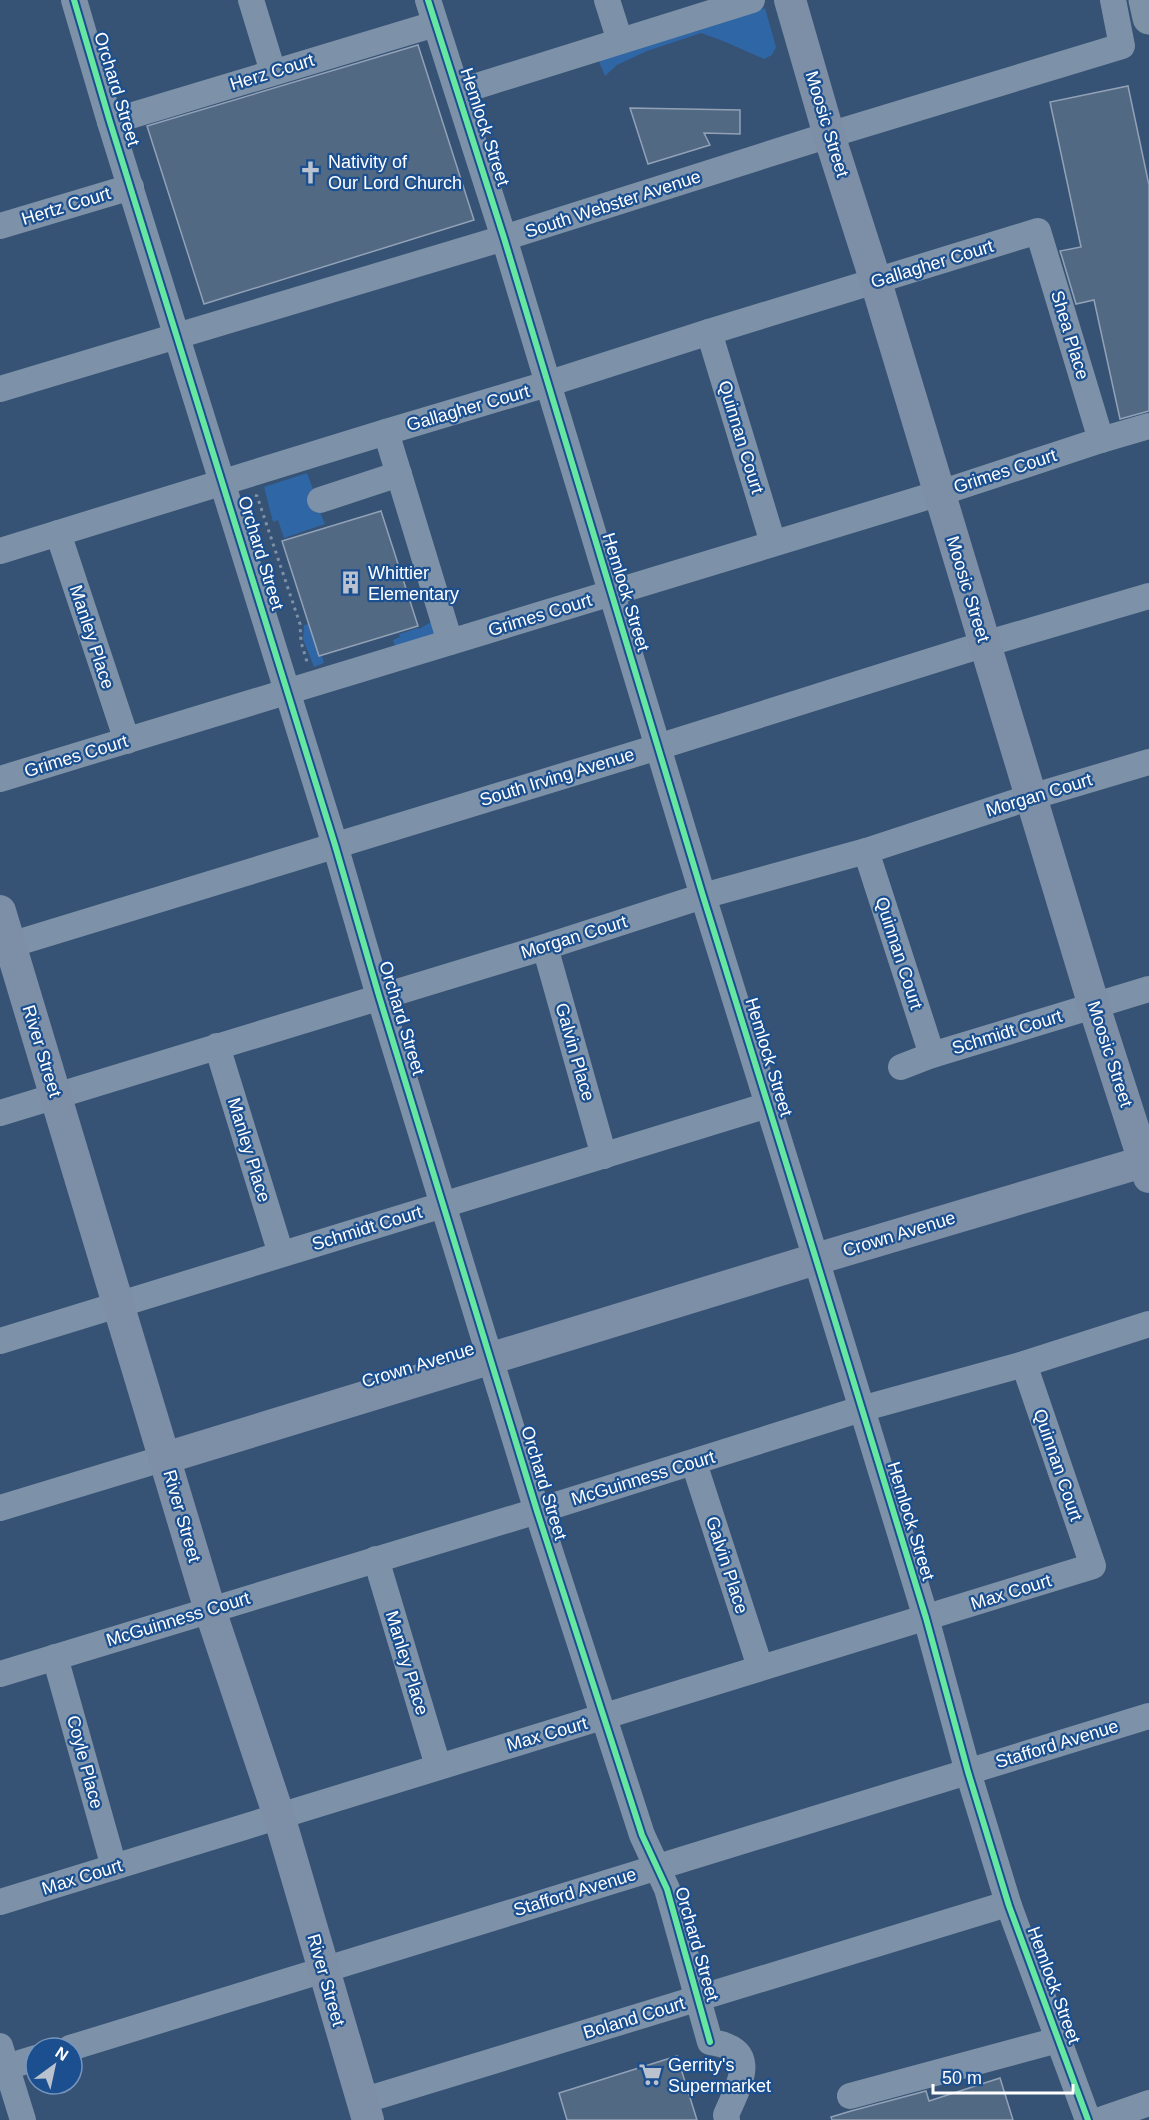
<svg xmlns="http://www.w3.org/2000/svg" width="1149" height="2120" font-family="Arial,sans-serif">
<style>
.green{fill:#2f66a5}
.building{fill:#526984;stroke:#92a2b6;stroke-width:1.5}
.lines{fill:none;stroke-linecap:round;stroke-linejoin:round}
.path{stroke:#7d92a8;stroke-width:3;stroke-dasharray:3 4.5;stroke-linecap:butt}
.minor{stroke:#7d92a8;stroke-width:26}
.major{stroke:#7d8ea7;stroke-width:32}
.highway{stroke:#7e92a7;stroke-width:33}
.cycleway-casing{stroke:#1b4f8f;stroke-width:10}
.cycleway{stroke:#66e7a1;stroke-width:6}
.labels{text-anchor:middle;stroke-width:4.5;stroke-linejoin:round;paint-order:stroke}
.street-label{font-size:18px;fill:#fff;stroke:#1b4f8f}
.poi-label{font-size:18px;fill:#fff;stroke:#1b4f8f;text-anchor:start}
</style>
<rect width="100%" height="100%" fill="#365274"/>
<g class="green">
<path d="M 765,8 L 776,47 L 772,55 L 764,59 L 723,41 L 701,33 L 647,51 L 617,65 L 605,76 L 598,59 Z"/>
<path d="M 307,473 L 313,489 L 308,494 L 314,512 L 320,512 L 325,524 L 284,538 L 278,520 L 273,522 L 264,487 Z"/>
<path d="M 438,618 L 439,634 L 396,650 L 393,640 L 400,637 L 399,634 L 418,628 L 419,629 Z"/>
<path d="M 308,624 L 319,656 L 322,656 L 324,663 L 314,667 L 303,639 L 304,625 Z"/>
</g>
<g class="building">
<path d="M 418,45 L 474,220 L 204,304 L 147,126 Z"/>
<path d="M 1128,86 L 1149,185 L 1149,411 L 1120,419 L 1094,300 L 1076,304 L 1062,257 L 1060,251 L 1081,247 L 1050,102 Z"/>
<path d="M 630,108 L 740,110 L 740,134 L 704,133 L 710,145 L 648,164 Z"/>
<path d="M 381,511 L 418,626 L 319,656 L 282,541 Z"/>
<path d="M 677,2056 L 697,2120 L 567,2120 L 559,2093 Z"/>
<path d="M 1000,2078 L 1013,2120 L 832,2120 L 831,2117 L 851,2111 L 926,2091 L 929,2101 Z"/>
</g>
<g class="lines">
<path class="path" d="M 255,495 L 257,496 L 300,624 L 301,642 L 307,662"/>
<g class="minor">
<path d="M 74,0 L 110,122 L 335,845 L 379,996 L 537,1511 L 642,1835 L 667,1889 L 710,2042 C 762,2049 739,2084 726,2115 L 727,2120"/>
<path d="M 251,0 L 273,72"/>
<path d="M 428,0 L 504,238 L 703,896 L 816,1259 L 926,1618 L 968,1772 L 1009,1906 L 1088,2120"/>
<path d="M 607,0 L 620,41"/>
<path d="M 458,92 L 752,0"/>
<path d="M 110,122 L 435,24"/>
<path d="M 0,226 L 131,187"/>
<path d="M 709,332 L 773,543"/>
<path d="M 0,389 L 504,238 L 829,135 L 1122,46 L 1113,0"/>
<path d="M 386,432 L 450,642"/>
<path d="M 320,500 L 399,474"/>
<path d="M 58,533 L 127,741"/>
<path d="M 0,551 L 386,432 L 547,384 L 709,332 L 1038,231 L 1101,440"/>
<path d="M 0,779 L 940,493 L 1101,440 L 1149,426"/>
<path d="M 866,851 L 932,1055"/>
<path d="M 545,947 L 604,1156"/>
<path d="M 0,948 L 658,747 L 985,644 L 1149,596"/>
<path d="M 217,1046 L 281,1254"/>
<path d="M 901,1067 L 932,1055 L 1149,989"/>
<path d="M 0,1113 L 545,947 L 703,896 L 866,851 L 1031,797 L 1149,762"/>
<path d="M 0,1341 L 768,1105"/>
<path d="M 694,1463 L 760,1667"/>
<path d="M 0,1508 L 165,1458"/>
<path d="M 376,1559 L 438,1766"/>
<path d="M 55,1657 L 114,1867"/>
<path d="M 0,1674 L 537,1511 L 861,1409 L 1024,1364 L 1149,1324"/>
<path d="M 0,1902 L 1093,1566 L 1024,1364"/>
<path d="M 0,2046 L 23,2120"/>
<path d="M 70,2048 L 1149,1716"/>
<path d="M 0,2069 L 36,2058"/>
<path d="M 850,2096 L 1058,2040"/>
<path d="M 362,2101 L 997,1907 L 1009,1906"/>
<path d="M 1100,2120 L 1149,2103"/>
</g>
<g class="major">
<path d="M 790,0 L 829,135 L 876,282 L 1094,1006 L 1149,1177"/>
<path d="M 0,911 L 210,1610 L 279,1816 L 368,2120"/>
<path d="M 165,1458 L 816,1259 L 1149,1160"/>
</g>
<path class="highway" d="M 1145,0 L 1149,18"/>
<defs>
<g id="cycleway">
<path d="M 74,0 L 110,122 L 335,845 L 379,996 L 537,1511 L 642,1835 L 667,1889 L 710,2042"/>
<path d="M 428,0 L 504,238 L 703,896 L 816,1259 L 926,1618 L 968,1772 L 1009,1906 L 1088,2120"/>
</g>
</defs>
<use href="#cycleway" class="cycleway-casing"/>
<use href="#cycleway" class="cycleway"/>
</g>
<defs>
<symbol id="church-bare" viewBox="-9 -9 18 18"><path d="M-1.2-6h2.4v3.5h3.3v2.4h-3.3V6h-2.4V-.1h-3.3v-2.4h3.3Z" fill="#b9c2ce" stroke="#1b4f8f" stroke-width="2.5" paint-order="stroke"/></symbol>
<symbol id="building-bare" viewBox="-9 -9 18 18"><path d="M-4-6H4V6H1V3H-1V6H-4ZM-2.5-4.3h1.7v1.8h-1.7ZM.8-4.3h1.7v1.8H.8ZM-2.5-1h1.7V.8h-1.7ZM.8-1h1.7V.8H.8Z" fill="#b9c2ce" stroke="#1b4f8f" stroke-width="2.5" paint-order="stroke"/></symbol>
<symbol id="supermarket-bare" viewBox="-9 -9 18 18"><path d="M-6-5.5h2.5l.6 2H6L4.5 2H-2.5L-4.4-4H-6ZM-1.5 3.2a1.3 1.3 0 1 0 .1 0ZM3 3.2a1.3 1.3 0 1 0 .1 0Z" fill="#b9c2ce" stroke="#1b4f8f" stroke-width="2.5" paint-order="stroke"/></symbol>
</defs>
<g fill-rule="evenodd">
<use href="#church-bare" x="294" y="156" width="33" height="33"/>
<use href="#building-bare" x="334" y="566" width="33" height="33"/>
<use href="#supermarket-bare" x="634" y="2058" width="33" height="33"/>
</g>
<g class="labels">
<g class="street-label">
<text transform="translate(272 72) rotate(-17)" y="6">Herz Court</text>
<text transform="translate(117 89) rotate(73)" y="6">Orchard Street</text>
<text transform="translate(827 124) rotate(73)" y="6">Moosic Street</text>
<text transform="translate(485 127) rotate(72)" y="6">Hemlock Street</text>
<text transform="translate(613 204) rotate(-18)" y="6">South Webster Avenue</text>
<text transform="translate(66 206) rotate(-17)" y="6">Hertz Court</text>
<text transform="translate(932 264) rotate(-17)" y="6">Gallagher Court</text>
<text transform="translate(1070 335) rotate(73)" y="6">Shea Place</text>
<text transform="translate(468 408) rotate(-16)" y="6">Gallagher Court</text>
<text transform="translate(741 437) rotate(73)" y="6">Quinnan Court</text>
<text transform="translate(1005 471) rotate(-18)" y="6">Grimes Court</text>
<text transform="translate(261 553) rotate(73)" y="6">Orchard Street</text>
<text transform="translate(968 589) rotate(73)" y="6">Moosic Street</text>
<text transform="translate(626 592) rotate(73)" y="6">Hemlock Street</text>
<text transform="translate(540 615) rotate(-17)" y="6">Grimes Court</text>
<text transform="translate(92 637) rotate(72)" y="6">Manley Place</text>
<text transform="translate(76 756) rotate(-17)" y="6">Grimes Court</text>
<text transform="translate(557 777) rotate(-17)" y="6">South Irving Avenue</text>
<text transform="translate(1039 795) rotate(-17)" y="6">Morgan Court</text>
<text transform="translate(574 937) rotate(-17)" y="6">Morgan Court</text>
<text transform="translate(899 953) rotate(72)" y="6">Quinnan Court</text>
<text transform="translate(402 1018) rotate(73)" y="6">Orchard Street</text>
<text transform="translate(1007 1032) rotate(-17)" y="6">Schmidt Court</text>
<text transform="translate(42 1051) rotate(73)" y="6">River Street</text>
<text transform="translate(575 1052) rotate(74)" y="6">Galvin Place</text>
<text transform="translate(1110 1054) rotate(72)" y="6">Moosic Street</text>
<text transform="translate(769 1057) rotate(73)" y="6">Hemlock Street</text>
<text transform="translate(249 1150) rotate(73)" y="6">Manley Place</text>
<text transform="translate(367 1228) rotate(-17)" y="6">Schmidt Court</text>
<text transform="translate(899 1234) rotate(-17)" y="6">Crown Avenue</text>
<text transform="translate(418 1365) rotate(-17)" y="6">Crown Avenue</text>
<text transform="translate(1058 1465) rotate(71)" y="6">Quinnan Court</text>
<text transform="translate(643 1478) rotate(-17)" y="6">McGuinness Court</text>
<text transform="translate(544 1483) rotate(73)" y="6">Orchard Street</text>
<text transform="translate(182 1516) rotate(74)" y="6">River Street</text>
<text transform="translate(911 1521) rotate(73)" y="6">Hemlock Street</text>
<text transform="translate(727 1565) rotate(72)" y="6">Galvin Place</text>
<text transform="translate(1011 1592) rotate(-17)" y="6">Max Court</text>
<text transform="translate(178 1619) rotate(-17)" y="6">McGuinness Court</text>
<text transform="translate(407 1663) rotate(73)" y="6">Manley Place</text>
<text transform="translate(547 1734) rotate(-16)" y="6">Max Court</text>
<text transform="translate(1057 1744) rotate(-17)" y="6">Stafford Avenue</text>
<text transform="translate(85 1762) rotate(75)" y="6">Coyle Place</text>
<text transform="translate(82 1877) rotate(-17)" y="6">Max Court</text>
<text transform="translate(575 1892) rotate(-17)" y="6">Stafford Avenue</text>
<text transform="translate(697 1944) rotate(74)" y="6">Orchard Street</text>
<text transform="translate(326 1980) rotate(74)" y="6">River Street</text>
<text transform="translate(1054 1985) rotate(70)" y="6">Hemlock Street</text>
<text transform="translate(634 2018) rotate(-17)" y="6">Boland Court</text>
</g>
<g class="poi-label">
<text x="328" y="168">Nativity of<tspan x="328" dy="21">Our Lord Church</tspan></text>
<text x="368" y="579">Whittier<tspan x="368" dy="21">Elementary</tspan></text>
<text x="668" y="2071">Gerrity's<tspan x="668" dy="21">Supermarket</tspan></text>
</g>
</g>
<g transform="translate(54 2066) rotate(33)"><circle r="28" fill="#1b4f8f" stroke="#7695bc" stroke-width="1.5"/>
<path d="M0-4.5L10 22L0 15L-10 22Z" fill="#b9c2ce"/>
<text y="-9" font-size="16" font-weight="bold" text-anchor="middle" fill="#ffffff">N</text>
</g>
<path d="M933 2084v9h140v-9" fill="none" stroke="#ffffff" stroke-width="3"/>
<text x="942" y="2084" font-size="18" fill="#ffffff" stroke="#1b4f8f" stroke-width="4.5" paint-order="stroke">50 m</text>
</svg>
